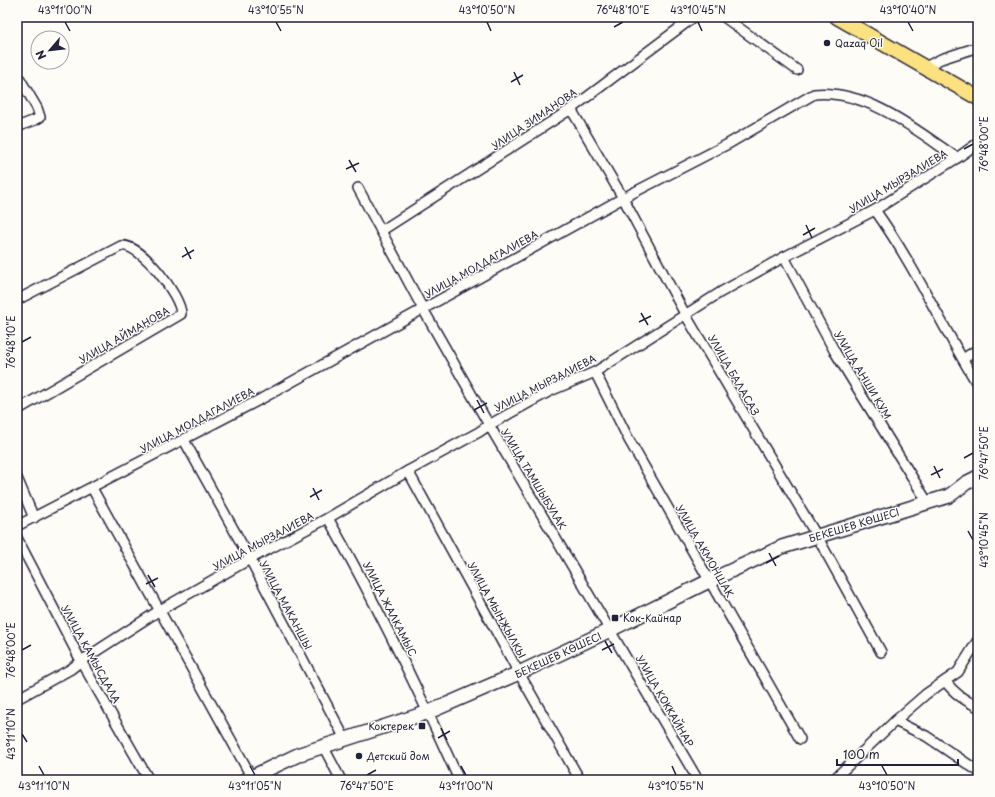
<svg xmlns="http://www.w3.org/2000/svg" width="995" height="797" font-family="'Playpen Sans',sans-serif">
<style>
.lines{fill:none;stroke-linecap:round;stroke-linejoin:round}
.street-casing{stroke:#22223b;stroke-width:12}
.secondary-casing{stroke:#22223b;stroke-width:16}
.primary-casing{stroke:#22223b;stroke-width:17}
.street{stroke:#fdfcf7;stroke-width:9}
.secondary{stroke:#fdfcf7;stroke-width:13}
.primary{stroke:#fbe180;stroke-width:14}
.ticks{fill:none;stroke:#22223b;stroke-width:1.5}
.poi-dot{fill:#22223b;stroke:#fdfcf7;stroke-width:1.5}
.labels{text-anchor:middle;stroke-width:3;stroke-linejoin:round;paint-order:stroke}
.poi-label{font-size:10px;fill:#22223b;stroke:#fdfcf7;text-anchor:start}
.street-label{font-size:10px;fill:#22223b;stroke:#fdfcf7}
.neatline{fill:none;stroke:#22223b;stroke-width:1.5}
.ticks-label{font-size:10px;text-anchor:middle;fill:#22223b}
</style>
<rect width="100%" height="100%" fill="#fdfcf7"/>
<filter id="ink" filterUnits="userSpaceOnUse"><feTurbulence type="fractalNoise" baseFrequency=".025" numOctaves="2"/><feDisplacementMap in="SourceGraphic" scale="8" xChannelSelector="R" yChannelSelector="G"/><feConvolveMatrix kernelMatrix="1 2 1 2 8 2 1 2 1" color-interpolation-filters="sRGB"/></filter>
<g filter="url(#ink)">
<g class="lines">
<defs>
<g id="street">
<path d="M 724,17 L 797,70"/>
<path d="M 925,67 L 941,59 L 978,47"/>
<path d="M 17,74 L 37,108 L 40,117 L 35,120 L 17,127"/>
<path d="M 571,109 L 623,198 L 685,314 L 818,538 L 881,652"/>
<path d="M 358,188 L 423,309 L 489,425 L 698,780"/>
<path d="M 875,210 C 915,266 942,327 978,385"/>
<path d="M 381,231 L 571,109 L 694,17"/>
<path d="M 784,257 L 835,352 L 928,503"/>
<path d="M 17,300 L 121,246 C 141,243 181,296 181,314 L 17,410"/>
<path d="M 963,359 L 978,349"/>
<path d="M 595,372 L 629,440 L 800,739"/>
<path d="M 184,440 L 250,559 L 345,739"/>
<path d="M 408,471 L 519,673 L 580,780"/>
<path d="M 17,478 L 34,518"/>
<path d="M 92,488 L 251,776"/>
<path d="M 328,518 C 376,603 419,691 459,780"/>
<path d="M 17,526 L 261,399 L 623,198 L 728,144 L 814,94 C 867,89 916,130 957,158"/>
<path d="M 17,538 L 81,661 L 149,780"/>
<path d="M 945,681 C 955,694 963,699 978,707"/>
<path d="M 17,699 L 71,669 L 81,661 L 160,610 L 250,559 L 328,518 L 408,471 L 479,432 L 489,425 L 550,391 L 595,372 L 721,292 L 784,257 L 875,210 L 957,158 L 978,143"/>
<path d="M 895,721 L 926,736 L 978,771"/>
<path d="M 323,746 L 341,780"/>
<path d="M 833,780 L 895,721 L 926,694 L 958,672 L 978,640"/>
</g>
<path id="secondary" d="M 245,780 L 300,754 L 429,712 L 519,673 L 610,630 L 709,581 L 782,547 L 949,496 L 966,483 L 978,477"/>
<path id="primary" d="M 837,17 L 978,98"/>
</defs>
<use href="#street" class="street-casing"/>
<use href="#secondary" class="secondary-casing"/>
<use href="#primary" class="primary-casing"/>
<use href="#street" class="street"/>
<use href="#secondary" class="secondary"/>
<use href="#primary" class="primary"/>
</g>
</g>
<path class="ticks" d="M 65,22 L 70,31M 276,22 L 281,31M 487,22 L 491,31M 698,22 L 702,31M 908,22 L 913,31M 614,27 L 623,22M 514,72 L 520,85M 511,82 L 523,75M 964,149 L 973,144M 349,160 L 356,172M 346,169 L 359,163M 806,225 L 812,238M 803,235 L 815,228M 185,247 L 191,259M 182,257 L 194,250M 641,313 L 648,325M 639,322 L 651,316M 22,342 L 31,337M 477,400 L 484,413M 474,410 L 487,403M 964,458 L 973,453M 934,466 L 940,478M 931,475 L 943,469M 313,488 L 319,500M 310,497 L 322,490M 968,531 L 973,540M 769,553 L 776,566M 766,563 L 779,556M 148,575 L 155,587M 146,584 L 158,578M 605,641 L 612,653M 22,650 L 31,645M 602,650 L 614,644M 441,728 L 447,740M 22,734 L 27,742M 438,738 L 450,731M 39,766 L 44,775M 250,766 L 255,775M 461,766 L 466,775M 672,766 L 676,775M 882,766 L 887,775M 367,775 L 376,770"/>
<g class="poi-dot">
<circle cx="827" cy="43" r="4"/>
<rect x="611" y="614" width="8" height="8" rx="2"/>
<rect x="418" y="722" width="8" height="8" rx="2"/>
<circle cx="359" cy="756" r="4"/>
</g>
<g class="labels">
<g class="poi-label">
<text x="835" y="47">Qazaq Oil</text>
<text x="623" y="622">Кок-Кайнар</text>
<text x="414" y="730" text-anchor="end">Коктерек</text>
<text x="367" y="760">Детский дом</text>
</g>
<g class="street-label">
<text transform="translate(534 119) rotate(-34)" y="4">УЛИЦА ЗИМАНОВА</text>
<text transform="translate(898 181) rotate(-31)" y="4">УЛИЦА МЫРЗАЛИЕВА</text>
<text transform="translate(481 264) rotate(-29)" y="4">УЛИЦА МОЛДАГАЛИЕВА</text>
<text transform="translate(124 335) rotate(-30)" y="4">УЛИЦА АЙМАНОВА</text>
<text transform="translate(734 375) rotate(60)" y="4">УЛИЦА БАЛАСАЗ</text>
<text transform="translate(863 375) rotate(59)" y="4">УЛИЦА АНШИ КУМ</text>
<text transform="translate(545 383) rotate(-27)" y="4">УЛИЦА МЫРЗАЛИЕВА</text>
<text transform="translate(197 420) rotate(-28)" y="4">УЛИЦА МОЛДАГАЛИЕВА</text>
<text transform="translate(534 479) rotate(59)" y="4">УЛИЦА ТАМШЫБУЛАК</text>
<text transform="translate(854 525) rotate(-17)" y="4">БЕКЕШЕВ КӨШЕСІ</text>
<text transform="translate(263 541) rotate(-28)" y="4">УЛИЦА МЫРЗАЛИЕВА</text>
<text transform="translate(705 551) rotate(60)" y="4">УЛИЦА АКМОНШАК</text>
<text transform="translate(286 605) rotate(62)" y="4">УЛИЦА МАКАНШЫ</text>
<text transform="translate(390 609) rotate(63)" y="4">УЛИЦА ЖАЛКАМЫС</text>
<text transform="translate(497 610) rotate(61)" y="4">УЛИЦА МЫНЖЫЛКЫ</text>
<text transform="translate(91 654) rotate(61)" y="4">УЛИЦА КАМЫСДАЛА</text>
<text transform="translate(558 655) rotate(-25)" y="4">БЕКЕШЕВ КӨШЕСІ</text>
<text transform="translate(665 701) rotate(60)" y="4">УЛИЦА КОККАЙНАР</text>
</g>
</g>
<rect width="995" height="797" fill="none" stroke="#fdfcf7" stroke-width="44"/>
<g transform="translate(50 50) rotate(242)"><circle r="19" fill="#fdfcf7" stroke="#a5a5ac"/>
<path d="M0-3L7 15L0 10L-7 15Z" fill="#22223b"/>
<text y="-6" font-size="11" font-weight="bold" text-anchor="middle" fill="#22223b">N</text>
</g>
<path d="M837 759v6h121v-6" fill="none" stroke="#22223b" stroke-width="2"/>
<text x="843" y="759" font-size="12" fill="#22223b" stroke="#fdfcf7" stroke-width="3" paint-order="stroke">100 m</text>
<rect x="22" y="22" width="951" height="753" class="neatline"/>
<g class="ticks-label">
<text x="65" y="14">43°11'00"N</text>
<text x="276" y="14">43°10'55"N</text>
<text x="487" y="14">43°10'50"N</text>
<text x="623" y="14">76°48'10"E</text>
<text x="698" y="14">43°10'45"N</text>
<text x="908" y="14">43°10'40"N</text>
<text transform="translate(984 144) rotate(-90)" y="4">76°48'00"E</text>
<text transform="translate(11 342) rotate(-90)" y="4">76°48'10"E</text>
<text transform="translate(984 453) rotate(-90)" y="4">76°47'50"E</text>
<text transform="translate(984 540) rotate(-90)" y="4">43°10'45"N</text>
<text transform="translate(11 650) rotate(-90)" y="4">76°48'00"E</text>
<text transform="translate(11 734) rotate(-90)" y="4">43°11'10"N</text>
<text x="44" y="790">43°11'10"N</text>
<text x="255" y="790">43°11'05"N</text>
<text x="367" y="790">76°47'50"E</text>
<text x="466" y="790">43°11'00"N</text>
<text x="676" y="790">43°10'55"N</text>
<text x="887" y="790">43°10'50"N</text>
</g>
</svg>
